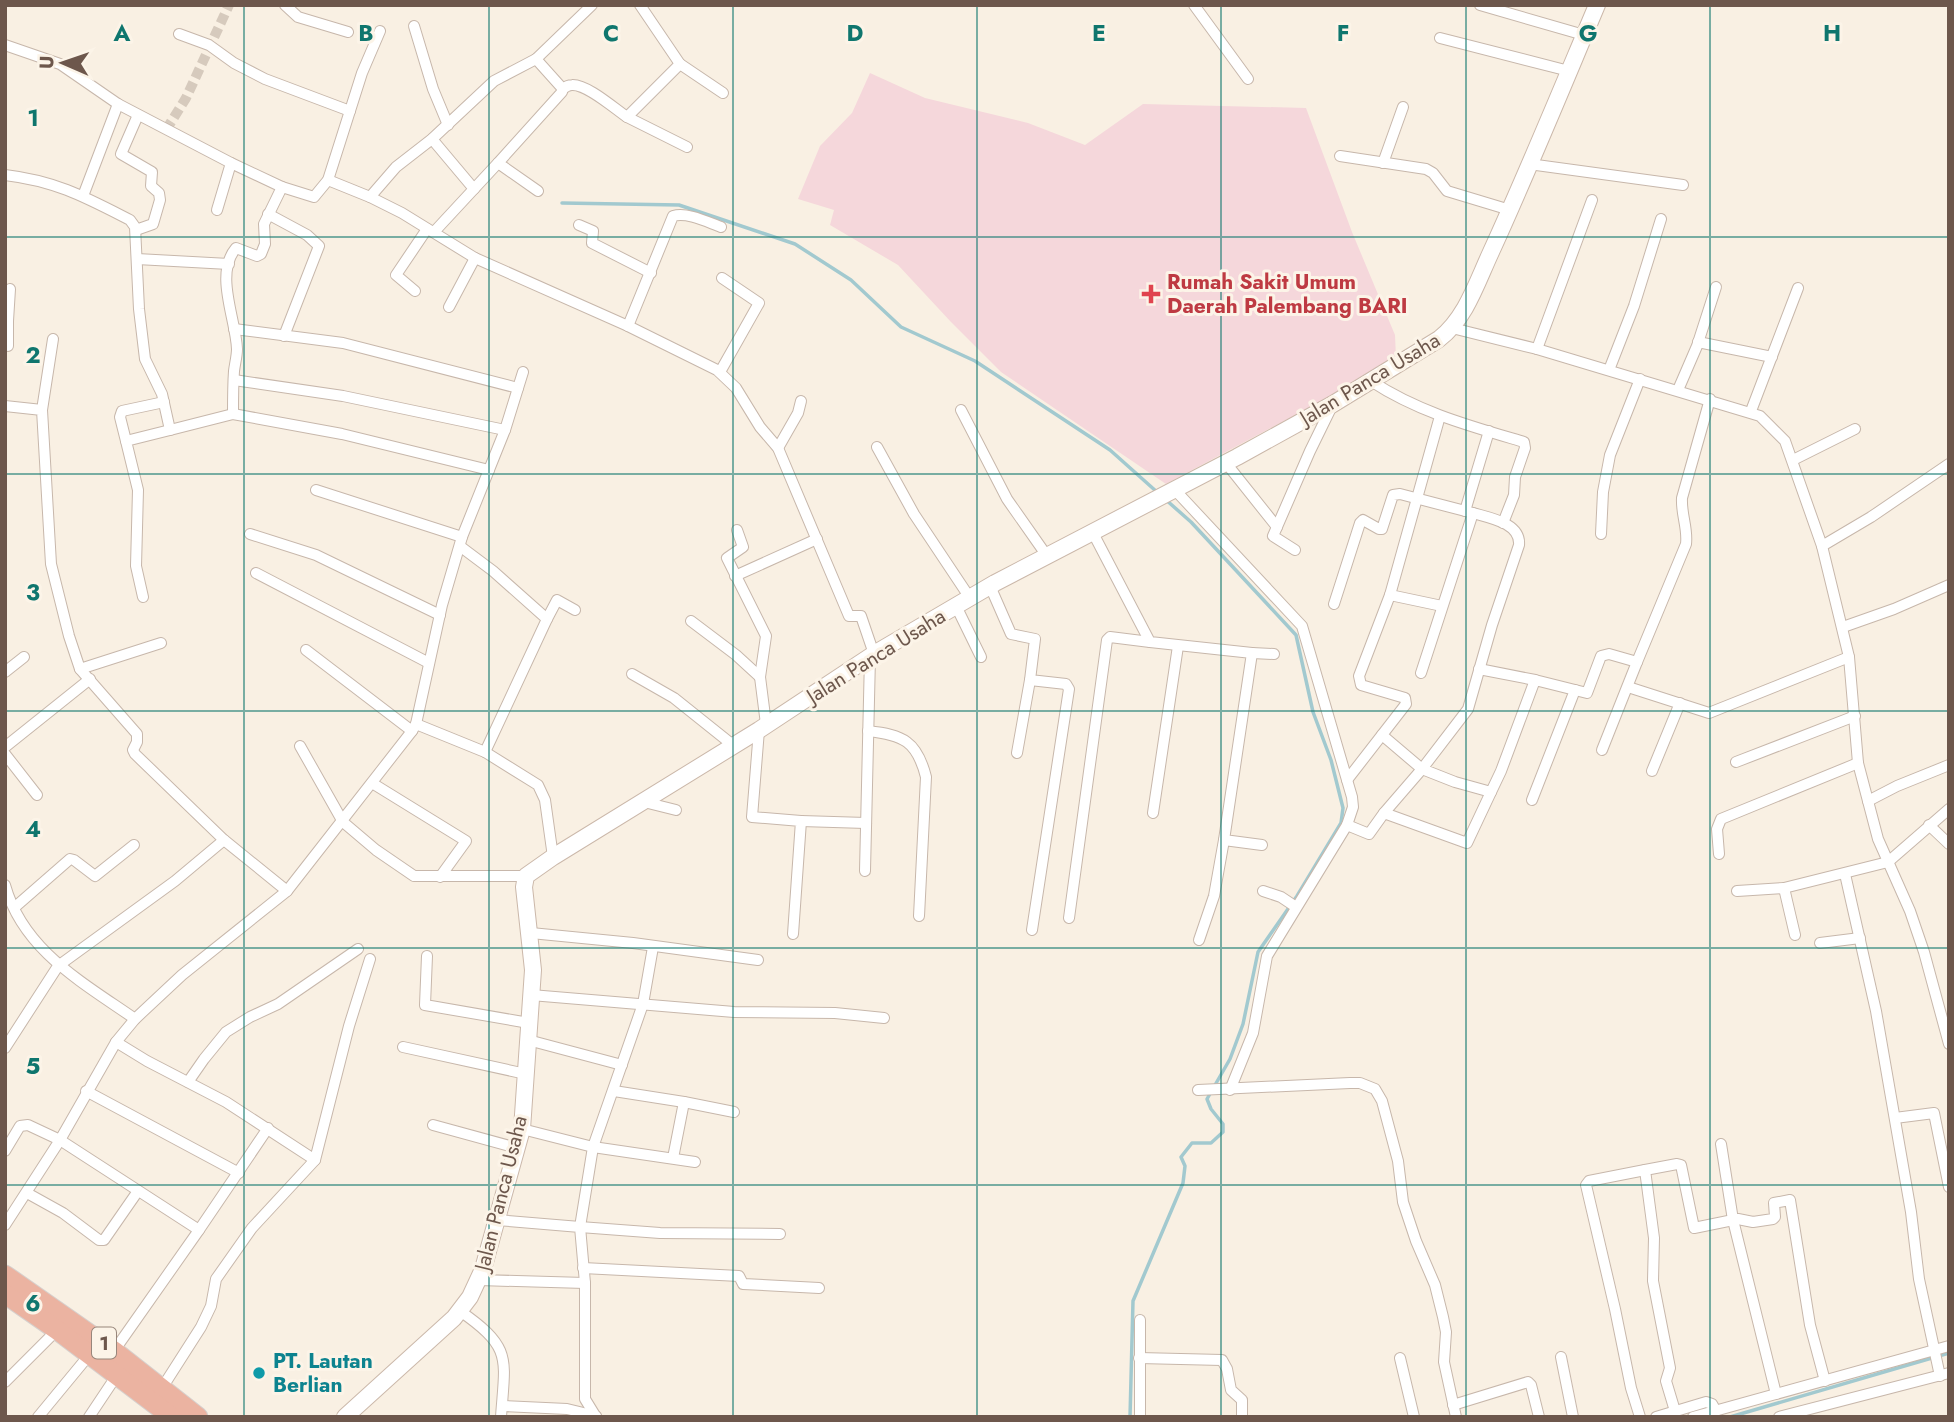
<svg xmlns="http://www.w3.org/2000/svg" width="1954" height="1422" font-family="Jost,sans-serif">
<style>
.medical{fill:#f5d7db}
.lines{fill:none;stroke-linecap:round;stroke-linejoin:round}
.stream{stroke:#a2c9cf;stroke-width:3.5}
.street-tunnel{stroke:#d6cabd;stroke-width:10;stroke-dasharray:10 5;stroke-linecap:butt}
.street-casing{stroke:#c7b7ab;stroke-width:12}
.secondary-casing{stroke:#cbb8aa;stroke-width:18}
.highway-casing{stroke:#d6d0cd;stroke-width:21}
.street{stroke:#fff;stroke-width:10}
.secondary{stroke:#fff;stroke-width:16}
.highway{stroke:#ebb3a1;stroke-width:19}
.grid{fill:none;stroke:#0f766e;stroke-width:2;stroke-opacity:0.55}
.health-dot{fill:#e0444e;stroke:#fcf4e8;stroke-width:2.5}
.culture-dot{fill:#0f9aa8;stroke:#fcf4e8;stroke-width:2.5}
.labels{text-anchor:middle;stroke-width:6;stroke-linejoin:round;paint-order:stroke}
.shield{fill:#fcf4e8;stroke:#98867b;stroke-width:2}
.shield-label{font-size:19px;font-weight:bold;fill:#6d574c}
.health-label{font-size:21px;font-weight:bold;fill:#be3a42;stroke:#fcf4e8;text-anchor:start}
.street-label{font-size:21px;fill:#6d574c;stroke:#fcf4e8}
.culture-label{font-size:21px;font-weight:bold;fill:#0d838f;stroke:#fcf4e8;text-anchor:start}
.grid-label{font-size:23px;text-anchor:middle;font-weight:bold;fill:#0f766e;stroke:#fcf4e8;stroke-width:6;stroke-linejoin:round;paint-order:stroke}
</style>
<rect width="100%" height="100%" fill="#f9f0e3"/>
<path class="medical" d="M 870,73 L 925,98 L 1028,123 L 1085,145 L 1143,104 L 1306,108 L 1352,232 L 1395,335 L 1396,358 L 1353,384 L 1166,484 L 1001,372 L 951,322 L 898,265 L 830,225 L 834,210 L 798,199 L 820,146 L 852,113 Z"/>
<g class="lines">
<g class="stream">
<path d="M 562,203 L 679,205 L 795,244 L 851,280 L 901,327 L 975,361 L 1110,450 L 1157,492"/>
<path d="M 1130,1417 L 1133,1301 L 1183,1183 L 1185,1166 L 1181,1157 L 1192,1143 L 1211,1143 L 1223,1132 L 1223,1124 L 1211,1109 L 1207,1099 L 1230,1059 L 1243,1024 L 1258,952 L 1297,896 L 1341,823 L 1343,808 L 1331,760 L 1313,712 L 1296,635 L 1191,522 L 1165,499"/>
<path d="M 1730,1417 L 1949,1353"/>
</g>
<path class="street-tunnel" d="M 166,130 L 186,98 L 229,5"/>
<defs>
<g id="street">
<path d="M 285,5 L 298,17 L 348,32"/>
<path d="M 640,5 L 680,64 L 627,117 L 687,147"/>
<path d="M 1194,5 L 1248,79"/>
<path d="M 1480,5 L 1584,35"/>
<path d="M 414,26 L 433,89 L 448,125"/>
<path d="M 179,34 L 209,45 L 234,63 L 265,79 L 350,111"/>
<path d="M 1440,38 L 1569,71"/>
<path d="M 5,45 L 60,64 L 118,104 L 231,163 L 282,187 L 314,197 L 328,180 L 362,73 L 380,31"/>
<path d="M 536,59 L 592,5"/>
<path d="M 680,64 L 723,93"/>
<path d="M 562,90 C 564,88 568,85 572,85 C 587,84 615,109 627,117"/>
<path d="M 432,139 L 474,189"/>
<path d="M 1340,156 L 1426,169 L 1433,173 L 1447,191 L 1510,210"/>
<path d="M 1383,163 L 1403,107"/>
<path d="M 1529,164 L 1683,185"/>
<path d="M 5,175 C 56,181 85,197 130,220 L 135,227 L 139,309 L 145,359 L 162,394 L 170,430 L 126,441 L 138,490 L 136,566 L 143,597"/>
<path d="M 328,180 L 370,197 L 402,213 L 475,258 L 628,326 L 717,370 L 736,388 L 760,427 L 778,448 L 849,616 L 861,616 L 874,654"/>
<path d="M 83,196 L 118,104"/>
<path d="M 370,197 L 396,167 L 432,139 L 494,81 L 536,59 L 562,88 L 562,92 L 498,163 L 538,191"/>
<path d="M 217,210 L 231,163"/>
<path d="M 268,214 L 307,235 L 319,246 L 284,336"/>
<path d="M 579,225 L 593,231 L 592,243 L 651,273"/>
<path d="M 136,230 L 153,224 L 160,200 L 159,193 L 151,186 L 152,172 L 121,154 L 138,115"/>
<path d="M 434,232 L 498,163"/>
<path d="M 137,259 L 229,264"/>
<path d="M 415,291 L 396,275 L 427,229"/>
<path d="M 449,307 L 475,258"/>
<path d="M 5,321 L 8,321 L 8,346"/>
<path d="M 8,321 L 10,289"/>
<path d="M 628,326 L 673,216 C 688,212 707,222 721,227"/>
<path d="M 1452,328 L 1537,349 L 1760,416 L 1785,441 L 1822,546 L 1871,517 L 1949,464"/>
<path d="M 234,329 L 343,343 L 518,388"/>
<path d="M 1698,342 L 1772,357"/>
<path d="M 1537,349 L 1592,200"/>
<path d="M 1609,370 L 1634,306 L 1661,219"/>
<path d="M 720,372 L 759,303 L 722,278"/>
<path d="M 234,380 L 343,396 L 505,430"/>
<path d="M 1371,381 C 1418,412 1470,426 1524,442 L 1525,448 L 1515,477 L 1514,495 L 1503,523"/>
<path d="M 1678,390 L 1697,346 L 1716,287"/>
<path d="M 5,406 L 42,410 L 51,564 L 69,636 L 80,669 L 137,734 L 137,742 L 133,750 L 135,754 L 224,840 L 287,891"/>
<path d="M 42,410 L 53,339"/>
<path d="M 961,410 L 1007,499 L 1047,556"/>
<path d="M 1751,411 L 1798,288"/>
<path d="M 233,414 C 233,400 233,385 234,371 C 235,363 237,356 237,349 C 236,319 214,274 236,248 L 257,256 L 261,254 L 265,244 L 264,224 L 282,187"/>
<path d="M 170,430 L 233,414 L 342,434 L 489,470"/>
<path d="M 126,441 L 120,417 L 122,411 L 164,402"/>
<path d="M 877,447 L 914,514 L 970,598"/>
<path d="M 778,448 L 798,413 L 801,401"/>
<path d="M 1793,460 L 1855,429"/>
<path d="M 1226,463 L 1277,527"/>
<path d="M 316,490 L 462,537"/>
<path d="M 1175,490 L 1302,626 L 1352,797 L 1353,807 L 1347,825 L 1267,956 L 1253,1033 L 1230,1090"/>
<path d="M 1465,511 L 1489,431"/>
<path d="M 1473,513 C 1490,518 1521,523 1519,545 L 1492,625 L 1468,709 L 1422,769 L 1455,782 L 1491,792 L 1501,771 L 1535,680 L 1587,693 L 1601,656 L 1609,654 L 1637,662 L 1686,544 C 1688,528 1681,515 1682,498 L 1710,399"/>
<path d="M 737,530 L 743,547 L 727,558 L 766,636 L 760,677 L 766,724"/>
<path d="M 1093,533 L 1150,642 L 1252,653 L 1224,840 L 1262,845"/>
<path d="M 250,534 L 316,555 L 440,615"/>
<path d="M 1601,534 L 1603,492 L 1610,455 L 1640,379"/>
<path d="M 1822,546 L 1849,657 L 1858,763 L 1878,839 L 1910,911 L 1924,952 L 1949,1044"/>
<path d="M 461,547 L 493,571 L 547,619 L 485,752"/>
<path d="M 1295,550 L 1273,536 L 1310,451 L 1332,406"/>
<path d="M 256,573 L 429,663"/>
<path d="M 735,576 L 817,539"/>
<path d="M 990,586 L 1011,634 L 1035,639 L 1030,680 L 1066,684 L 1069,689 L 1032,930"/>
<path d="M 1390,595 L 1442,606"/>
<path d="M 1334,604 L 1360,523 L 1363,520 L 1379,529 L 1382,529 L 1393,495 L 1400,494 L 1473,513 L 1421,673"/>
<path d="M 956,606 L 981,657"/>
<path d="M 547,619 L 557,600 L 575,610"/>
<path d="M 691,621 L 736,655 L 760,677"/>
<path d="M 1843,627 L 1894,609 L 1949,585"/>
<path d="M 306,650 L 412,731"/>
<path d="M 1252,653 L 1274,654"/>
<path d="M 80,669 L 161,643"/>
<path d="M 1479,669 L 1535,680"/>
<path d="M 5,672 L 24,657"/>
<path d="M 632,674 L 674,698 L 734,746"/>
<path d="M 1628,687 L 1709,713 L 1849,657"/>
<path d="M 416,724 L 485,752 L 538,785 L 545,800 L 553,857"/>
<path d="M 759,730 L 752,817 L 801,821 L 793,934"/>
<path d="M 868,731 C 903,735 917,741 926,777 L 919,916"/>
<path d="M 1382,735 L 1422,769 L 1384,813"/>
<path d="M 300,746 L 343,822 L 376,850 L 414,876 L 526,876"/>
<path d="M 5,747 L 90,679"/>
<path d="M 1602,750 L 1637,662"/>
<path d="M 1017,753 L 1030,680"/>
<path d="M 5,754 L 37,795"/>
<path d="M 1736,762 L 1855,716"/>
<path d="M 1652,771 L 1680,703"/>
<path d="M 1347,780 L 1406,704 L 1405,698 L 1361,685 L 1359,676 L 1390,595 L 1440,416"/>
<path d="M 372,783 L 466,841 L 440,877"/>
<path d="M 1532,800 L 1575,690"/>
<path d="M 1868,801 L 1897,786 L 1949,765"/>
<path d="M 644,802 L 676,810"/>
<path d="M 1153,813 L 1178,646"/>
<path d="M 801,821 L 866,823"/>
<path d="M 1347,825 L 1369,834 L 1384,813 L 1467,843 L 1491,792"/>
<path d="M 1929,825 L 1949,844"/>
<path d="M 1719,854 L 1717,829 L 1721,819 L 1858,763"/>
<path d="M 865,871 L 870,657"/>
<path d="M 1845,874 L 1876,1011 L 1911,1212 L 1919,1279 L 1940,1376"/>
<path d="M 5,885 C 23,950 82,982 135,1019"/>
<path d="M 1784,888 L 1795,935"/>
<path d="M 1263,891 L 1281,897 L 1296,907"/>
<path d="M 1737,891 L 1784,888 L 1888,862 L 1949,809"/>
<path d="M 15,907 L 70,859 L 74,860 L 95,876 L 134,845"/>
<path d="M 1069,918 L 1107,640 L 1110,637 L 1150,642"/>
<path d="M 531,933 L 633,943 L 758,960"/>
<path d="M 1199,940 L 1214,896 L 1224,840"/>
<path d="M 1820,943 L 1860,938"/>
<path d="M 653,947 L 643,1004 L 593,1147 L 580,1227 L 660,1233 L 780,1234"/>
<path d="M 427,956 L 425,1005 L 529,1023"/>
<path d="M 531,995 L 734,1012 L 835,1013 L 884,1018"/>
<path d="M 528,1040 L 622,1065"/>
<path d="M 116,1042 L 147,1061 L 226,1102 L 315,1160"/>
<path d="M 403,1047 L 526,1074"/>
<path d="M 5,1048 L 58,966 L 175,881 L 224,840"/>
<path d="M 188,1082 L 204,1059 L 226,1032 L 250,1017 L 278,1004 L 358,949"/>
<path d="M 1198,1090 L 1350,1083 L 1360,1083 L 1375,1089 L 1382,1101 L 1398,1161 L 1403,1202 L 1416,1241 L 1435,1285 L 1443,1317 L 1446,1332 L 1444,1362 L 1456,1417"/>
<path d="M 86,1091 L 239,1173"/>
<path d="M 614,1091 L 684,1102"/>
<path d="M 1895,1118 L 1934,1113 L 1949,1187"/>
<path d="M 433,1125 L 517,1148"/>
<path d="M 522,1129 L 593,1147 L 695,1162"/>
<path d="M 1721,1144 L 1733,1220 L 1776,1394"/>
<path d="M 5,1151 L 20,1126 L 28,1125 L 60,1140 L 199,1230 L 114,1351"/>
<path d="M 673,1158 L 684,1102 L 734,1112"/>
<path d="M 27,1193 L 63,1213 L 99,1240 L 104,1240 L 138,1191"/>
<path d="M 497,1220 L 580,1227 L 585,1283 L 585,1399 L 596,1417"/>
<path d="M 5,1225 L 60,1140 L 116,1042 L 135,1019 L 182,975 L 287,891 L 412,731 L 416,724 L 442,605 L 462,537 L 505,430 L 523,372"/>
<path d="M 199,1230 L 268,1128"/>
<path d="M 583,1268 L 739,1276 L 743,1284 L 819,1288"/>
<path d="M 479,1280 L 585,1283"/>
<path d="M 460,1311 C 513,1348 505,1358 501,1417"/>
<path d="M 1561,1357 L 1573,1417"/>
<path d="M 1139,1358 L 1222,1360 L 1227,1369 L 1231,1390 L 1242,1400 L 1242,1417"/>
<path d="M 1400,1358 L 1414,1417"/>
<path d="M 5,1382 L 57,1330"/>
<path d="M 162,1388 L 201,1327 L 211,1306 L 216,1279 L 252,1228 L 315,1160 L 349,1026 L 370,959"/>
<path d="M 1453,1405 L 1528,1382 L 1531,1385 L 1539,1417"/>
<path d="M 502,1406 L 567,1409 L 596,1416"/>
<path d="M 1675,1411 L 1666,1381 L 1670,1368 L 1653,1281 L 1654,1238 L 1645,1170 L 1677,1164 L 1681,1165 L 1694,1228 L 1738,1219 L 1753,1222 L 1773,1219 L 1775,1217 L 1774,1203 L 1790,1200 L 1810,1325 L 1825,1381"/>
<path d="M 38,1417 L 90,1354"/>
<path d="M 89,1417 L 117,1375"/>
<path d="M 1140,1417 L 1140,1320"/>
<path d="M 1640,1417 L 1631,1388 L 1615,1309 L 1586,1185 L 1589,1181 L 1645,1170"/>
<path d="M 1656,1417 L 1706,1402 L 1712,1404 L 1716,1411"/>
<path d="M 1693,1417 L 1949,1346"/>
<path d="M 1779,1417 L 1949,1373"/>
</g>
<path id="secondary" d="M 345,1417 L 454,1318 L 470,1297 L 483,1269 L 522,1129 L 533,970 L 524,887 L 526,876 L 553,857 L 759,730 L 874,654 L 995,583 L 1237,457 L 1333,404 L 1439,339 C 1466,318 1477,282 1491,252 C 1528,171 1562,88 1597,5"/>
<g id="highway">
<path d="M 5,1275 L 114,1351 L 198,1417"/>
<path d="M 5,1294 L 57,1330 L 172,1417"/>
</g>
</defs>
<use href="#street" class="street-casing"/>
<use href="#secondary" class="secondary-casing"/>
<use href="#highway" class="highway-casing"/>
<use href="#street" class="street"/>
<use href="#secondary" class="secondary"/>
<use href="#highway" class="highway"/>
</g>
<path class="grid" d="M 244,5 L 244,1417M 489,5 L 489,1417M 733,5 L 733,1417M 977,5 L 977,1417M 1221,5 L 1221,1417M 1466,5 L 1466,1417M 1710,5 L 1710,1417M 5,237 L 1949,237M 5,474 L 1949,474M 5,711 L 1949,711M 5,948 L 1949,948M 5,1185 L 1949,1185"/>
<path class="health-dot" d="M1147.5 283.5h7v7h7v7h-7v7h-7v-7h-7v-7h7z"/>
<circle class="culture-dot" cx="259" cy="1373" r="7"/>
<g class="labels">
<rect class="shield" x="92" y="1327.5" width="24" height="31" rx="5"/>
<g class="shield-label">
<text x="104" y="1350">1</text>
</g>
<g class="health-label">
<text x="1167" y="289">Rumah Sakit Umum<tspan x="1167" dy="24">Daerah Palembang BARI</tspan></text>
</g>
<g class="street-label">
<text transform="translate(1370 379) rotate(-31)" y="7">Jalan Panca Usaha</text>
<text transform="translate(876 656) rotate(-32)" y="7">Jalan Panca Usaha</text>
<text transform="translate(501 1193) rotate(-76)" y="7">Jalan Panca Usaha</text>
</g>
<g class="culture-label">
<text x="273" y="1368">PT. Lautan<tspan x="273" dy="24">Berlian</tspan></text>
</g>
</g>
<g class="grid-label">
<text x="122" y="41">A</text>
<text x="366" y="41">B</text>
<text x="611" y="41">C</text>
<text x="855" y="41">D</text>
<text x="1099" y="41">E</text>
<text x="1343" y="41">F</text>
<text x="1588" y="41">G</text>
<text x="1832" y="41">H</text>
<text x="33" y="126">1</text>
<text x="33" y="363">2</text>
<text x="33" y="600">3</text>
<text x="33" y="837">4</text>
<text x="33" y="1074">5</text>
<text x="33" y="1311">6</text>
</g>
<rect width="1954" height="1422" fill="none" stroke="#6d574c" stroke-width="14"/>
<g transform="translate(63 63) rotate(272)" stroke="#fcf4e8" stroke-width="5" paint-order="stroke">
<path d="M0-5L12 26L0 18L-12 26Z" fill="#6d574c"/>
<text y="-10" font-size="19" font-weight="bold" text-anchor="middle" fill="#6d574c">U</text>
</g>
</svg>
